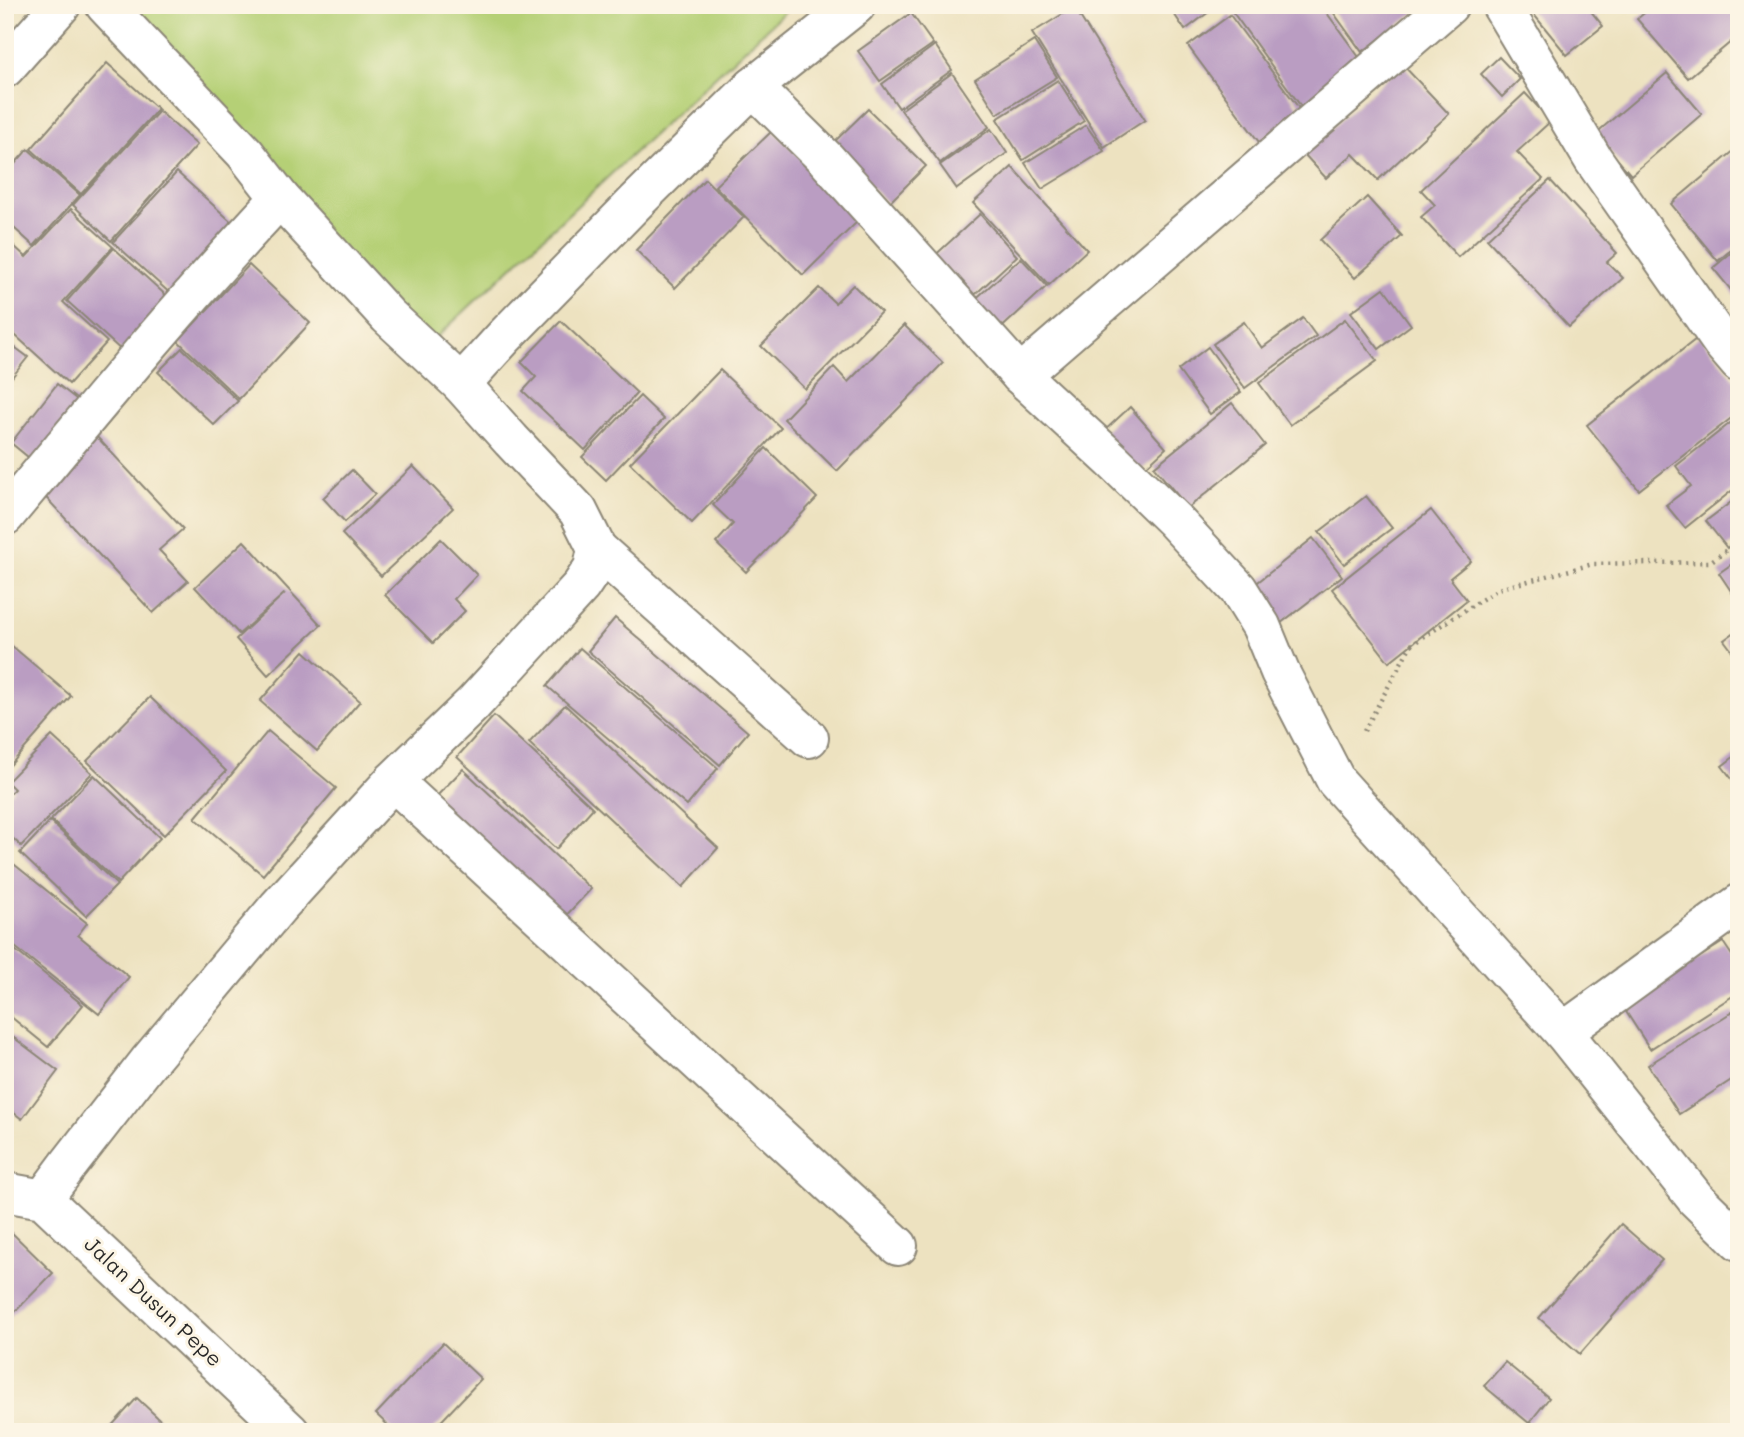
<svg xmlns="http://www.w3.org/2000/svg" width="1744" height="1437" font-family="Mali,sans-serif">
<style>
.green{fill:#b5d076;stroke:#707e50;stroke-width:2}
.building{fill:#ba9dc2}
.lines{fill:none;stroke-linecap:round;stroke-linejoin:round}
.minor-casing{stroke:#8c8676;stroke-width:42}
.path{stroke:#8c8676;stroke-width:4.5;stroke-dasharray:2 5;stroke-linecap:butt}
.minor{stroke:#fff;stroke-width:38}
.labels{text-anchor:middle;stroke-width:6;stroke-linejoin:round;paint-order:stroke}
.street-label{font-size:21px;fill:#2b2b2b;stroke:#fcf5e5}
</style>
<rect width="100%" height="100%" fill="#fcf5e5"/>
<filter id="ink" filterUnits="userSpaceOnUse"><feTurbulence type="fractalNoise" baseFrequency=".0143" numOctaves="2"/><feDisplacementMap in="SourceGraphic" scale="14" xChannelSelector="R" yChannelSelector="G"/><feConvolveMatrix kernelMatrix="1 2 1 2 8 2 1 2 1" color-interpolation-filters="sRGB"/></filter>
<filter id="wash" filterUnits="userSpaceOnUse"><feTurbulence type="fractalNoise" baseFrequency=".00686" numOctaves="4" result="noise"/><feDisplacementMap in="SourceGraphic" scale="28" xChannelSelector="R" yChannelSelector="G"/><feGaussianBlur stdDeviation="1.57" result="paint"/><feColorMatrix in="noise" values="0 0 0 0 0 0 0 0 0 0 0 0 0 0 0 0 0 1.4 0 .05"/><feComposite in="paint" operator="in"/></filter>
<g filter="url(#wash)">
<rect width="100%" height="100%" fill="#ede2c0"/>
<path class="green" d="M 105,5 L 792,5 L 424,349 Z"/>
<g id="blocks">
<g class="building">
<path d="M 1168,5 L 1218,5 L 1185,30 Z"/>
<path d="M 1232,5 L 1321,5 L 1364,64 L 1303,109 L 1229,7 Z"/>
<path d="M 1328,5 L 1425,5 L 1362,52 Z"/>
<path d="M 1526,5 L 1586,5 L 1603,26 L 1567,55 Z"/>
<path d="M 1654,5 L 1739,5 L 1739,35 L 1688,78 L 1637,19 Z"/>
<path d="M 1074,7 L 1145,120 L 1104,147 L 1032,33 Z"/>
<path d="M 911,13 L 933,44 L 880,81 L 858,51 Z"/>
<path d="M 1230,15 L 1301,111 L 1259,142 L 1188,46 Z"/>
<path d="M 1034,41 L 1057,77 L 997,114 L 975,79 Z"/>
<path d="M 935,45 L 952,70 L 899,108 L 882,84 Z"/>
<path d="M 1499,57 L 1520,79 L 1502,97 L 1481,74 Z"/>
<path d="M 107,63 L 158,109 L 81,194 L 31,149 Z"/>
<path d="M 1402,64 L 1449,114 L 1378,180 L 1353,154 L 1326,178 L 1304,154 Z"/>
<path d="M 952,73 L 989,127 L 940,163 L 901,110 Z"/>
<path d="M 1667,73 L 1702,114 L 1631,175 L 1595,134 Z"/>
<path d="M 1058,80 L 1084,121 L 1023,160 L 997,119 Z"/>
<path d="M 1525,93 L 1551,121 L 1517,152 L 1543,179 L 1458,257 L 1421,217 L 1435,205 L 1421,190 Z"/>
<path d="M 868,109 L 926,166 L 888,204 L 831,145 Z"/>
<path d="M 159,111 L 197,145 L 111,241 L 73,205 Z"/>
<path d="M 1086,125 L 1104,151 L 1042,189 L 1025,163 Z"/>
<path d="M 991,129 L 1007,153 L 957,189 L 940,165 Z"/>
<path d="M 773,130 L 860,219 L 803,275 L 715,186 Z"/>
<path d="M 28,149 L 80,195 L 34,246 L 5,220 L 5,175 Z"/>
<path d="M 1736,149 L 1739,152 L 1739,243 L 1718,261 L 1671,204 Z"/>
<path d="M 1012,167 L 1087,250 L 1049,285 L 973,203 Z"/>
<path d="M 177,172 L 235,225 L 172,295 L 113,242 Z"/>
<path d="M 705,179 L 744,217 L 675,288 L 636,250 Z"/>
<path d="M 1550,180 L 1617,253 L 1607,262 L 1623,278 L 1569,327 L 1487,239 Z"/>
<path d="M 1367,197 L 1402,236 L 1355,278 L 1320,240 Z"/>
<path d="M 71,209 L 113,247 L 63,302 L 107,342 L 69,384 L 5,326 L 5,256 L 14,246 L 26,257 Z"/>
<path d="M 980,214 L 1017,256 L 968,301 L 930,260 Z"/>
<path d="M 1739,246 L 1739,300 L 1713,268 Z"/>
<path d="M 114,248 L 170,299 L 122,351 L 67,301 Z"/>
<path d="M 1021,258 L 1047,286 L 997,332 L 971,303 Z"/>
<path d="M 249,265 L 310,323 L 239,399 L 178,341 Z"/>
<path d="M 853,285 L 881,312 L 805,389 L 761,346 L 819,288 L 835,303 Z"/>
<path d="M 1384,288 L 1411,325 L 1379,349 L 1351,312 Z"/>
<path d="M 1303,318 L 1316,336 L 1245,388 L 1213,344 L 1244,322 L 1262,348 Z"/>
<path d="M 1345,319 L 1377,361 L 1290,425 L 1259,383 Z"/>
<path d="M 561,321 L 637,393 L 585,450 L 523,391 L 536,377 L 521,362 Z"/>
<path d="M 904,325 L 943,363 L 837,471 L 784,419 L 834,367 L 848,382 Z"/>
<path d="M 1700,336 L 1739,385 L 1739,412 L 1639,490 L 1587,425 Z"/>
<path d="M 5,340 L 28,357 L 5,386 Z"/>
<path d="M 1208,347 L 1241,392 L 1210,414 L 1178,370 Z"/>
<path d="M 182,348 L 238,401 L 214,425 L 158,372 Z"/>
<path d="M 720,370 L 781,428 L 692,523 L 630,463 Z"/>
<path d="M 57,384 L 85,406 L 39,466 L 11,443 Z"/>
<path d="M 640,396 L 664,419 L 606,480 L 582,457 Z"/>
<path d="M 1232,403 L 1265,445 L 1188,508 L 1154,467 Z"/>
<path d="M 1130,407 L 1166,448 L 1139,473 L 1103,432 Z"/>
<path d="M 1739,416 L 1739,485 L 1685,528 L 1666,505 L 1691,486 L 1676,466 Z"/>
<path d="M 96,436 L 183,529 L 159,550 L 188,581 L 153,613 L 39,490 Z"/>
<path d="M 766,448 L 817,498 L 746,572 L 716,543 L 733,524 L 713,505 Z"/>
<path d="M 413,466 L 453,508 L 381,576 L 342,534 Z"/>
<path d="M 352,470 L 375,494 L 345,522 L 323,498 Z"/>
<path d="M 1366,496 L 1392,528 L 1344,564 L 1319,532 Z"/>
<path d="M 1739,496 L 1739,538 L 1727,548 L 1706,521 Z"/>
<path d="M 1431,510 L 1471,561 L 1450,578 L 1467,600 L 1389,662 L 1332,589 Z"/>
<path d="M 1313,538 L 1342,576 L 1281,623 L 1253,586 Z"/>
<path d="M 441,539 L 477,575 L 454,599 L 465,611 L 433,643 L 385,595 Z"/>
<path d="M 244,541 L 321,625 L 268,675 L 236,639 L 285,593 L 239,634 L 195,587 Z"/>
<path d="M 1739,559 L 1739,603 L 1719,573 Z"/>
<path d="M 615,618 L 748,732 L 720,765 L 588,651 Z"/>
<path d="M 1739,629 L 1739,660 L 1724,640 Z"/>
<path d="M 5,640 L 71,696 L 5,771 Z"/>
<path d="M 580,648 L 718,768 L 687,806 L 547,686 Z"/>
<path d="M 304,651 L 360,701 L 317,751 L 260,701 Z"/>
<path d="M 150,697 L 226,771 L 164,835 L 87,761 Z"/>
<path d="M 565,705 L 718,848 L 683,887 L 529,743 Z"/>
<path d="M 494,716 L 593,808 L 556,849 L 457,757 Z"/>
<path d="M 268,731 L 336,788 L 263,875 L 195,818 Z"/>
<path d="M 52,736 L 92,773 L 21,846 L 5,831 L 5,798 L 14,789 L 7,782 Z"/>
<path d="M 1739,753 L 1739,788 L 1722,766 Z"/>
<path d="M 463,769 L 591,889 L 560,922 L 432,801 Z"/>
<path d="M 94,775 L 160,838 L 118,883 L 51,820 Z"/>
<path d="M 50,821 L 117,885 L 86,916 L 20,853 Z"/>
<path d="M 10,861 L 87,923 L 78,935 L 129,977 L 99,1014 L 5,939 L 5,867 Z"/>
<path d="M 5,942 L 83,1005 L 48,1047 L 5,1012 Z"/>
<path d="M 1723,942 L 1739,966 L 1739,992 L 1650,1049 L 1623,1007 Z"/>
<path d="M 1732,1012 L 1739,1022 L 1739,1075 L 1679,1114 L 1648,1065 Z"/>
<path d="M 5,1031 L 58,1071 L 22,1119 L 5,1106 Z"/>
<path d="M 1621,1224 L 1662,1260 L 1580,1354 L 1539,1318 Z"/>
<path d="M 5,1226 L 53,1273 L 5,1322 Z"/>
<path d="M 443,1343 L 481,1379 L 431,1432 L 395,1432 L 376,1414 Z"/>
<path d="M 1505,1362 L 1549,1398 L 1529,1423 L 1484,1386 Z"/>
<path d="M 137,1398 L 173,1432 L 106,1432 Z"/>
</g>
</g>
</g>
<g filter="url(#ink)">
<use href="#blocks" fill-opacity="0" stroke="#8c8676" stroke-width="2"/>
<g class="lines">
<defs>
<g id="minor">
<path d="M 1501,5 L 1593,159 L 1722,343 L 1739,363"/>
<path d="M 5,68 L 61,5"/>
<path d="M 753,87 L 826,159 L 1020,375 L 1112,460 L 1174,520 L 1238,589 L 1261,626 L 1280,672 L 1336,781 L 1563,1032 L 1696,1199 L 1739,1241"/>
<path d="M 1020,375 L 1449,5"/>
<path d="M 461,384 L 504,337 L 636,202 L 753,87 L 856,5"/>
<path d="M 5,516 C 95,408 184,300 280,198"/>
<path d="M 597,549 L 809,738"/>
<path d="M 393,781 L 898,1246"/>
<path d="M 1563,1032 L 1739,904"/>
<path d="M 5,1192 L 43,1199 L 290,1432"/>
<path d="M 43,1199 L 69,1164 L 150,1060 L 278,907 L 393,781 L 473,704 L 581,586 L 593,568 L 597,549 L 578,511 L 511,440 L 461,384 L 388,316 L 280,198 L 245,153 L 105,5"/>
</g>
</defs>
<use href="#minor" class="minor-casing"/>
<path class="path" d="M 1364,731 L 1411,645 L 1498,589 L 1593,564 L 1710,562 L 1739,541"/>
<use href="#minor" class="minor"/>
</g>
</g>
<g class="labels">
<g class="street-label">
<text transform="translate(153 1302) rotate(43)" y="7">Jalan Dusun Pepe</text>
</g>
</g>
<rect width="1744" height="1437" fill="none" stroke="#fcf5e5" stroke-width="28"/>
</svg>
